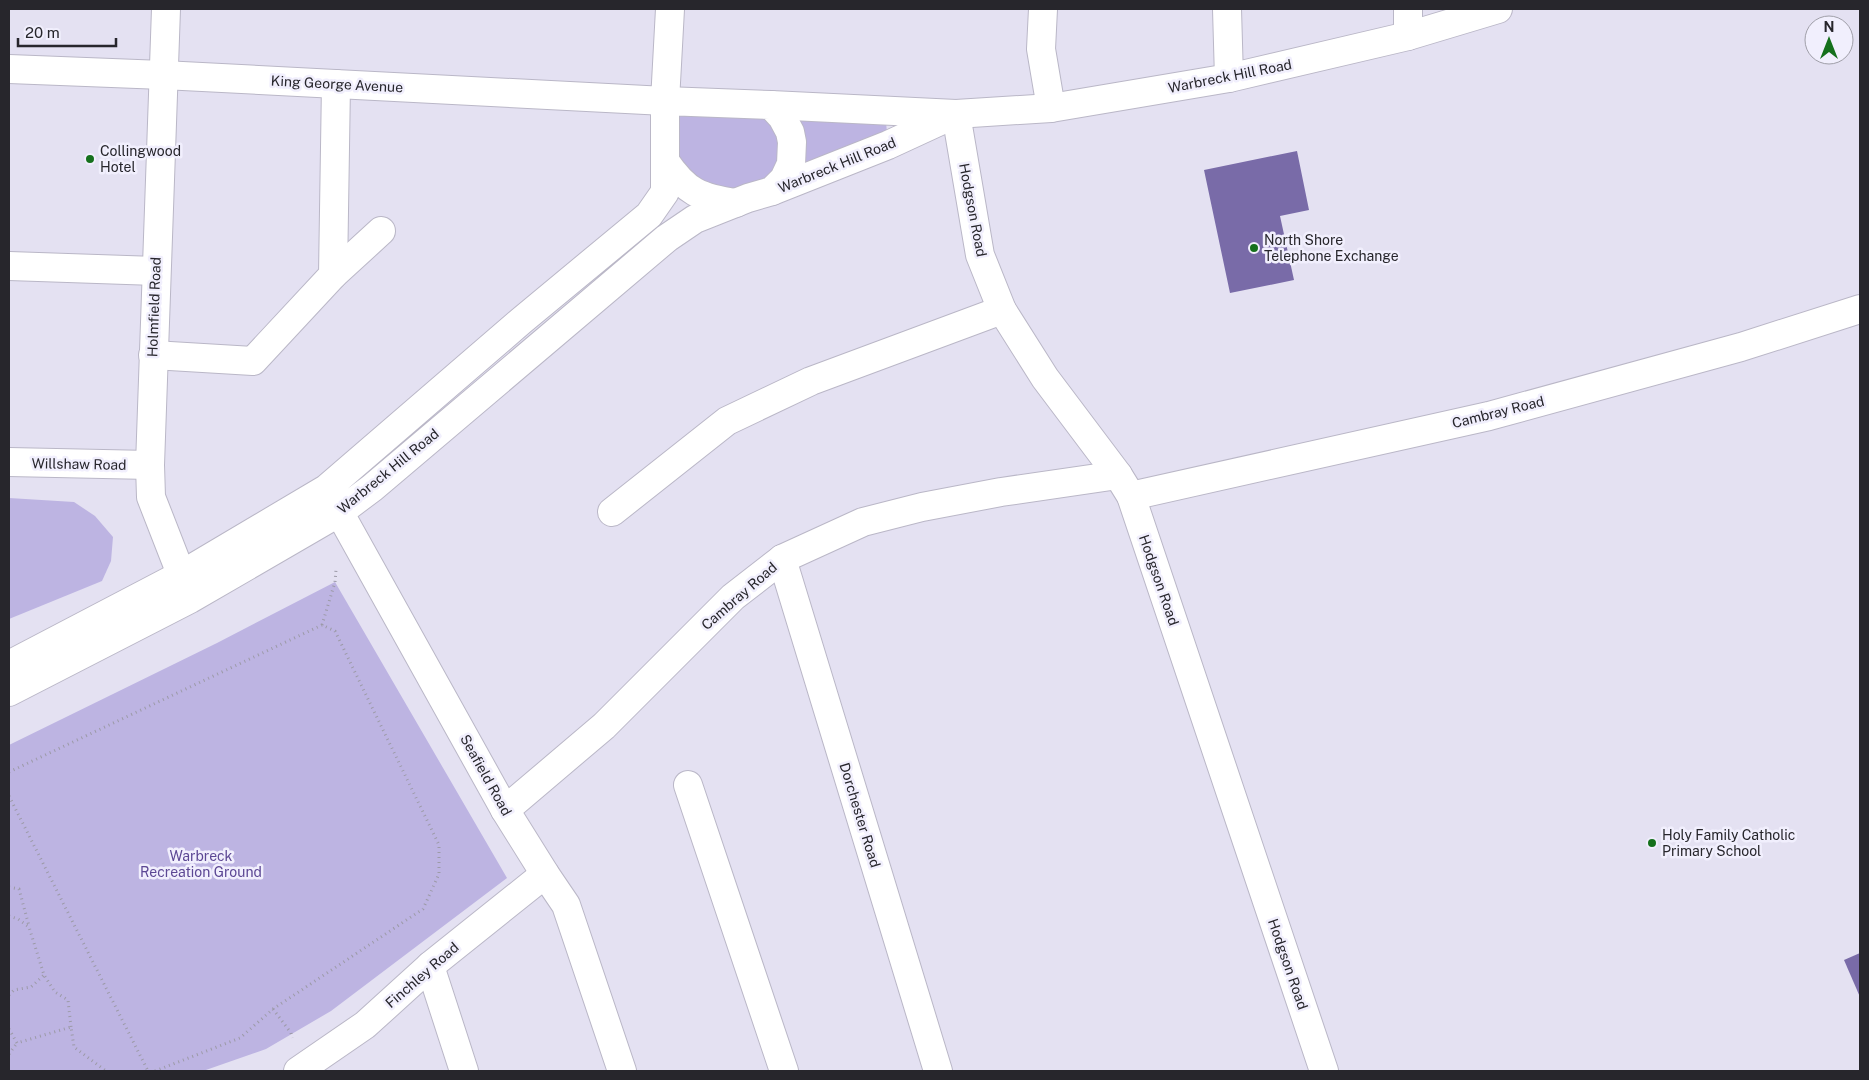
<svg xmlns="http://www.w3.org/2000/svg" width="1869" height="1080" font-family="'Public Sans',sans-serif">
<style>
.green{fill:#bdb4e2}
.building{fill:#796ba8}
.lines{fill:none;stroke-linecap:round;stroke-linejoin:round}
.minor-casing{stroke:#bab7c7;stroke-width:30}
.major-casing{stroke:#bab7c7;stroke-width:30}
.path{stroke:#9c9aa7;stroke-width:3;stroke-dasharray:1 4;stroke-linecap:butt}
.minor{stroke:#fff;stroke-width:28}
.major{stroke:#fff;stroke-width:28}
.poi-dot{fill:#15701c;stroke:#f1effd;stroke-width:2}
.labels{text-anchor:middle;stroke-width:5;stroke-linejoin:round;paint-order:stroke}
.street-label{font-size:14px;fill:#27262c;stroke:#f1effd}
.poi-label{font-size:14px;fill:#27262c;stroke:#f1effd;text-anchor:start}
.park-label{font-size:14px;fill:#5c4794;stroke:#f1effd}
</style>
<rect width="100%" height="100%" fill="#e4e1f2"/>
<g class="green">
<path d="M 665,101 L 885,110 L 888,145 L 748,198 L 679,181 Z"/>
<path d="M 9,498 L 74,502 L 95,516 L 113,537 L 111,561 L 102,581 L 9,619 Z"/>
<path d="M 335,582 L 507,878 L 331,1011 L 266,1049 L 203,1071 L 9,1071 L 9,745 L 217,643 Z"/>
</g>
<g class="building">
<path d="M 1297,151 L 1309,210 L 1280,216 L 1294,280 L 1230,293 L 1204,170 Z"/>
<path d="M 1860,953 L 1860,997 L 1844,960 Z"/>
</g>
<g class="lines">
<defs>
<g id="minor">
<path d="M 166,9 L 150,465 L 151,497 L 190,597"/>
<path d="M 1043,9 L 1041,49 L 1051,108"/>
<path d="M 1227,9 L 1229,78"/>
<path d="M 1408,36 L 1408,9"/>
<path d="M 9,69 L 163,75 L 665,101 L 670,9"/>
<path d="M 956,114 L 980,255 L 1002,310 L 1045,378 L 1118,475 L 1131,496 L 1324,1071"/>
<path d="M 9,266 L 156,271"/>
<path d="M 333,275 L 381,231"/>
<path d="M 153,355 L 253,361 L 333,275 L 336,84"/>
<path d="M 9,462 L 150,465"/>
<path d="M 328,492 L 505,810 L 545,874 L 566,905 L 622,1071"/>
<path d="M 1131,496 L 1489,416 L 1741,347 L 1860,309"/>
<path d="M 612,512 L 727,421 L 811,381 L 1002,310"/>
<path d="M 782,559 L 938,1071"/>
<path d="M 688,785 L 784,1071"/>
<path d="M 505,810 L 604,726 L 733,597 L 782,559 L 863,522 L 922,507 L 1001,492 L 1118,475"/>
<path d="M 430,966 L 464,1071"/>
<path d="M 298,1071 L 365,1025 L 430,966 L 545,874"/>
</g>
<g id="major">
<path d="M 771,105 L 956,114 L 1051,108 L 1229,78 L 1408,36 L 1498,9"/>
<path d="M 665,161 C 686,192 700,198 736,203"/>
<path d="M 772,191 L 888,145 L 953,115"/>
<path d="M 9,665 L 181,575 L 326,489 L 521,321 L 649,215 L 665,192 L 665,101 L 771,105 L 782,117 L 790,132 L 792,142 L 791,164 L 784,179 L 772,191 L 748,198 L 695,219 L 667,238 L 372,488 L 340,512 L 190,599 L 9,692"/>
</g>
</defs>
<use href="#minor" class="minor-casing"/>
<use href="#major" class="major-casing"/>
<g class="path">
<path d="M 322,625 L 335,582 L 336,570"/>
<path d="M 9,772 L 322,625 L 335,631 L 439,845 L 439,874 L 423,909 L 273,1009 L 240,1038 L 155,1071"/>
<path d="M 9,796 L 148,1071"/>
<path d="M 9,887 L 19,889 L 29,926"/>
<path d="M 9,916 L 18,919 L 29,927 L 44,975 L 55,992 L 68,1000 L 71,1027"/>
<path d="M 9,995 L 14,990 L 31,987 L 44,975"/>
<path d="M 273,1009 L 291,1033 L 292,1038"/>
<path d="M 9,1029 L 17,1043 L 71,1027 L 74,1047 L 106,1071"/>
<path d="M 9,1054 L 17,1043"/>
</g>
<use href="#minor" class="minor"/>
<use href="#major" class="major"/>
</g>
<g class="poi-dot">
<circle cx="90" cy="159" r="5"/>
<circle cx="1254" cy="248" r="5"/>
<circle cx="1652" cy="843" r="5"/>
</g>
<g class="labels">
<g class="street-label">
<text transform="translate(1230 76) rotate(-11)" y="5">Warbreck Hill Road</text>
<text transform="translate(337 84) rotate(3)" y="5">King George Avenue</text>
<text transform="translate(837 165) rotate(-22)" y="5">Warbreck Hill Road</text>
<text transform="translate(973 210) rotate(79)" y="5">Hodgson Road</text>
<text transform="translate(154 307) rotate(-88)" y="5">Holmfield Road</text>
<text transform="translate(1498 412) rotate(-14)" y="5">Cambray Road</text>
<text transform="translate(79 464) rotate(1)" y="5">Willshaw Road</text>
<text transform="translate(388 471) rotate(-39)" y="5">Warbreck Hill Road</text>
<text transform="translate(1159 580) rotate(71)" y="5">Hodgson Road</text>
<text transform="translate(739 596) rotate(-41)" y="5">Cambray Road</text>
<text transform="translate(486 775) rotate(61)" y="5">Seafield Road</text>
<text transform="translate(860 815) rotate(73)" y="5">Dorchester Road</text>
<text transform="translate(1288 964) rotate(71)" y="5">Hodgson Road</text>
<text transform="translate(422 975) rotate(-41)" y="5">Finchley Road</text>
</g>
<g class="poi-label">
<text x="100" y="156">Collingwood<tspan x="100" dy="16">Hotel</tspan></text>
<text x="1264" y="245">North Shore<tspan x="1264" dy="16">Telephone Exchange</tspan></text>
<text x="1662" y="840">Holy Family Catholic<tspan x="1662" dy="16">Primary School</tspan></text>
</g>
<g class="park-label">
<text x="201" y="861">Warbreck<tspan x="201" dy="16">Recreation Ground</tspan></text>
</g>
</g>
<rect width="1869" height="1080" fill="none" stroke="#27262c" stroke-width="20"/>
<g transform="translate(1829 40)"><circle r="24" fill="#f1effd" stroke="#a09fa9"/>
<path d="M0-4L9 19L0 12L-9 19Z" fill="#15701c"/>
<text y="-8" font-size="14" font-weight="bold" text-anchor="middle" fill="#27262c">N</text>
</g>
<path d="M18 38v8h98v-8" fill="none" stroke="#27262c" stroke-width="2.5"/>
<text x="25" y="38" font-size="15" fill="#27262c" stroke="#f1effd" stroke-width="4" paint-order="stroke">20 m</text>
</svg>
